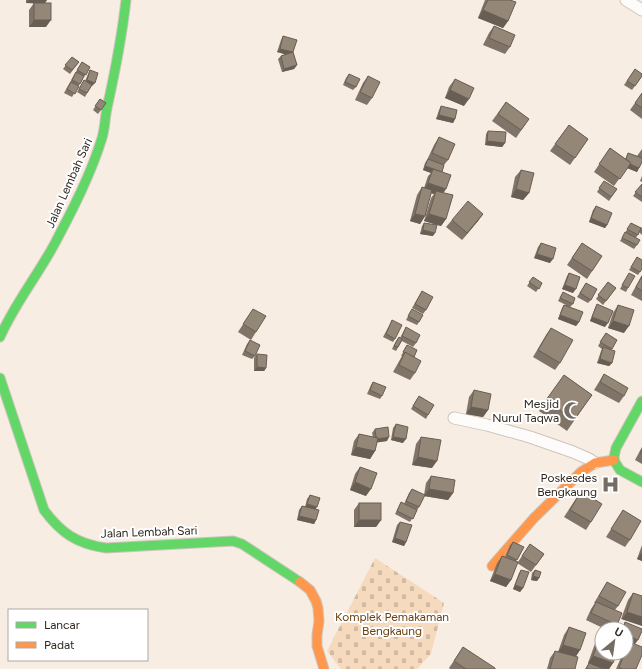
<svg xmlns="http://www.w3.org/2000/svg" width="642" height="669" font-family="Figtree,sans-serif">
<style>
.cemetery{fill:url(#cemetery-stones)}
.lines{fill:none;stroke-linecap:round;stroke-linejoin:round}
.street-casing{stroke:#cdc5bc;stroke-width:13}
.fast-casing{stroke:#cdc5bc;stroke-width:11}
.slow-casing{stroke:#cdc5bc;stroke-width:11}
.street{stroke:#fefcfb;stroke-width:11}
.fast{stroke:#63d668;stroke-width:9}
.slow{stroke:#ff974d;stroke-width:9}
.wall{fill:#7f7467}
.shaded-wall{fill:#685e54}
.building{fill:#948778;stroke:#685e54}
.labels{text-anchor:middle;stroke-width:4;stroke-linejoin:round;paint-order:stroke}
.street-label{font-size:12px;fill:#2f271f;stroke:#fff}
.poi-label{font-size:12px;fill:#2f271f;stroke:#fff;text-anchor:end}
.park-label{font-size:12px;fill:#694011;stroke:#fff}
</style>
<defs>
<pattern id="cemetery-stones" width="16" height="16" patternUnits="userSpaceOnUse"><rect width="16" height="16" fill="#f6dabe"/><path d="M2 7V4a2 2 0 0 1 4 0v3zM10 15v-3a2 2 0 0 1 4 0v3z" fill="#d3bba3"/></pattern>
</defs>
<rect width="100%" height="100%" fill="#f7ede3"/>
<path class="cemetery" d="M 375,558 L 444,603 L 431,654 L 417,669 L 341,669 L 327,651 Z"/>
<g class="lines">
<defs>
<g id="street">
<path d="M 626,0 L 642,10"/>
<path d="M 454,418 L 487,425 L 530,437 L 573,452 L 589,459 L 595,463"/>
</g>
<g id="fast">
<path d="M 0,337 C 15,303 38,275 55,243 C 73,209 91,174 102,138 C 105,128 105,117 107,108 C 115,72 122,36 126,0"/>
<path d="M 0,378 L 44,510 C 61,533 77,544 106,548 L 233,541 L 242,544 L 300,582"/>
<path d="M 642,401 L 616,448 L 614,457 L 615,462 L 620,470 L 642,482"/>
</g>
<g id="slow">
<path d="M 492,566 L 534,518 L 581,472 L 595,463 L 614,460"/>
<path d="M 300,582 L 310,590 L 316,601 L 318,608 L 319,621 L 317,635 L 317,646 L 324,669"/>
</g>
</defs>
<use href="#street" class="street-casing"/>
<use href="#fast" class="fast-casing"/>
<use href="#slow" class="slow-casing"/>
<use href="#street" class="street"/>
<use href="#fast" class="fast"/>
<use href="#slow" class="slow"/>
</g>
<g class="wall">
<path d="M 26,0 L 47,0 L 45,3 L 46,27 L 29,27 L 29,10 L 34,3 L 26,3 Z"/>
<path d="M 485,0 L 510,0 L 508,21 L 503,28 L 478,18 Z"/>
<path d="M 494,26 L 510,47 L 505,54 L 483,45 L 489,33 Z"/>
<path d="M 283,36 L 293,52 L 297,65 L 294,69 L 282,72 L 278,59 L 281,56 L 285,54 L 277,52 L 281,40 Z"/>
<path d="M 72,57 L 79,62 L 70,74 L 63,69 Z"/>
<path d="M 82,62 L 90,67 L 72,97 L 64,93 L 74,75 Z"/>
<path d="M 635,69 L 642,76 L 632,90 L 624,85 Z"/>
<path d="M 90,70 L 92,86 L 91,86 L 85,97 L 77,92 L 84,80 L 85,81 L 88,74 Z"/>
<path d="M 349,74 L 356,87 L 353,90 L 343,85 L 346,78 Z"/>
<path d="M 368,76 L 372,98 L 367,105 L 355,100 L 363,83 Z"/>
<path d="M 455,79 L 464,106 L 445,98 L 449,87 Z"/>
<path d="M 642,93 L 642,119 L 630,110 Z"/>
<path d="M 100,99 L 106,103 L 98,114 L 93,110 Z"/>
<path d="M 506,102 L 529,119 L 516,138 L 492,121 Z"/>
<path d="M 441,106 L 455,119 L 453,123 L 436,119 L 439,110 Z"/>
<path d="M 569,125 L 588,139 L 570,165 L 550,151 Z"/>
<path d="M 488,131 L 505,143 L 502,147 L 485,145 L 486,134 Z"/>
<path d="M 439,137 L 448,160 L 444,165 L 442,172 L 446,219 L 441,226 L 424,221 L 431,198 L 434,194 L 431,193 L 425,216 L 420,224 L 410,221 L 417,195 L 422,187 L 424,188 L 428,176 L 431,173 L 423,170 L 425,163 L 427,160 L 434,145 Z"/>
<path d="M 610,148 L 625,159 L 628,153 L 637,156 L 642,149 L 642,162 L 637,172 L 627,168 L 614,186 L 594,172 Z"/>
<path d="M 521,170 L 529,193 L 523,200 L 511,197 L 515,177 Z"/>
<path d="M 642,176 L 642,182 L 640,181 Z"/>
<path d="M 604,181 L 617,189 L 609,201 L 597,192 Z"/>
<path d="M 642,184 L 642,202 L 633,196 Z"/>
<path d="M 596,206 L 607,225 L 605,228 L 589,222 L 593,210 Z"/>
<path d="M 483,214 L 478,221 L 462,240 L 446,227 L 452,220 Z"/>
<path d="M 424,223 L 433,236 L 420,234 L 422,226 Z"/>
<path d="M 631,223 L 641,228 L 642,227 L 642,235 L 639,232 L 636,238 L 637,245 L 634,249 L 620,241 Z"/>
<path d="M 541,243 L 550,263 L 534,258 L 538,247 Z"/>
<path d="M 582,243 L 602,256 L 587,279 L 567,265 Z"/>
<path d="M 637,257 L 640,272 L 638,275 L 629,270 Z"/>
<path d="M 569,273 L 573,293 L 562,289 L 567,276 Z"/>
<path d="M 629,273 L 628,288 L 626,292 L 620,289 Z"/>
<path d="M 642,275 L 642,301 L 631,295 Z"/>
<path d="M 533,277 L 542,283 L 536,292 L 527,286 Z"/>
<path d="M 608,282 L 616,288 L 603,305 L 596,299 Z"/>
<path d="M 586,283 L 591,300 L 588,303 L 577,297 Z"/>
<path d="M 422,291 L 426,310 L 423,314 L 412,308 Z"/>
<path d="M 563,292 L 573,304 L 570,307 L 579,322 L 576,326 L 558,319 L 562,308 L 564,305 L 566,305 L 558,301 Z"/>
<path d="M 597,304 L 605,327 L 590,321 L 595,308 Z"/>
<path d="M 618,305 L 624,333 L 608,328 L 613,313 Z"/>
<path d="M 253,309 L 256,332 L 251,340 L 238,332 Z"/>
<path d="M 412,309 L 419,322 L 417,325 L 406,320 Z"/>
<path d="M 392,320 L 395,339 L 393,342 L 383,337 L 390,324 Z"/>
<path d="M 406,327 L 416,343 L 413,347 L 402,341 L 396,351 L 392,349 L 396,341 L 399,337 L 400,338 Z"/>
<path d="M 551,328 L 560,363 L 555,370 L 533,357 L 546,335 Z"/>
<path d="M 606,333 L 617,340 L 611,350 L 612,363 L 609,366 L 597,363 L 601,351 L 602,349 L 598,346 Z"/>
<path d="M 250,340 L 255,356 L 252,359 L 242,355 L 247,344 Z"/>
<path d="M 407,345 L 414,357 L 415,373 L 410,380 L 393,372 L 402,356 L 401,356 Z"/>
<path d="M 257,354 L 266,368 L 264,371 L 254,371 L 254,358 Z"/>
<path d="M 604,374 L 624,396 L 619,403 L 594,390 Z"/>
<path d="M 564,375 L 592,395 L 567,431 L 539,411 Z"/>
<path d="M 373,382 L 382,396 L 380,399 L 367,394 L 371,385 Z"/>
<path d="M 474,390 L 488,410 L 483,417 L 466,414 L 469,397 Z"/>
<path d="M 417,399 L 428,415 L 426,419 L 411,409 Z"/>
<path d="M 396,424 L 403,443 L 391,440 L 393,428 Z"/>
<path d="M 375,429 L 387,441 L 377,442 L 375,451 L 370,459 L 351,455 L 354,441 L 359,434 L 373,437 L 372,433 Z"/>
<path d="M 421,437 L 432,468 L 412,465 L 416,444 Z"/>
<path d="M 642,447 L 642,464 L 635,460 Z"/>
<path d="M 360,467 L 366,496 L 350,490 L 355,474 Z"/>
<path d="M 431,476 L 453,493 L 448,500 L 424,496 L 419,507 L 410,522 L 395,514 L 401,502 L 404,504 L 409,493 L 412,489 L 424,495 L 426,483 Z"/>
<path d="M 581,491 L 591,522 L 586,530 L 564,517 Z"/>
<path d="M 310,495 L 316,509 L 316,520 L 314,524 L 297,520 L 299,510 L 302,506 L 305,507 L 307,499 Z"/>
<path d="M 359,503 L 381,520 L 376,527 L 354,527 L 354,510 Z"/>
<path d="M 623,510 L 630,540 L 625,547 L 606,537 Z"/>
<path d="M 400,522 L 406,542 L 404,546 L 392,542 L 397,525 Z"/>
<path d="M 513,542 L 524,547 L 516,561 L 518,562 L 530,544 L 544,554 L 531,572 L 517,563 L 511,580 L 506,587 L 490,581 L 497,563 L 502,556 L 505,557 L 510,545 Z"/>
<path d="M 642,545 L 642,561 L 637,559 Z"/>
<path d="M 521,570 L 523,588 L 520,592 L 513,589 L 519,573 Z"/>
<path d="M 535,570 L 539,578 L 537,581 L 531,580 L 532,573 Z"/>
<path d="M 607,582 L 618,606 L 615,610 L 617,625 L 614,629 L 605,629 L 586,620 L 591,609 L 595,603 L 594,603 Z"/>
<path d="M 633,593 L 642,596 L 621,619 L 628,600 Z"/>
<path d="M 625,622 L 635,644 L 636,669 L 616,669 L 623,653 L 626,653 L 626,648 L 630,642 L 626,629 L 621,629 Z"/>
<path d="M 569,627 L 580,650 L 575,657 L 575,669 L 547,669 L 550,658 L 555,651 L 558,652 L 564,635 Z"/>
<path d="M 602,631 L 613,663 L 609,669 L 605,669 L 598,666 L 604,669 L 585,669 L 589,663 L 588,663 L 597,638 Z"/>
<path d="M 463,647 L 495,669 L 450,669 L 449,668 Z"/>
</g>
<g class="shaded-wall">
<path d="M 28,0 L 47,0 L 44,4 L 26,3 Z"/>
<path d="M 483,10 L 508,21 L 503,28 L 478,18 Z"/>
<path d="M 34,20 L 51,20 L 46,27 L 29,27 Z"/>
<path d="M 280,49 L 293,52 L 291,56 L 277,52 Z"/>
<path d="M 297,65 L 294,69 L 282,72 L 284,69 Z"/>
<path d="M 87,80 L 95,83 L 92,86 L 84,84 Z"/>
<path d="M 450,90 L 469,99 L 464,106 L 445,98 Z"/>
<path d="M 439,115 L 455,119 L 453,123 L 436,119 Z"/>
<path d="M 487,141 L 505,143 L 502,147 L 485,145 Z"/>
<path d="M 625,162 L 639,168 L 637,172 L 627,168 L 614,186 L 627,168 Z"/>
<path d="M 425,166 L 433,169 L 431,173 L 423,170 Z"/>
<path d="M 428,183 L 446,189 L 441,197 L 436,191 L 434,194 L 423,191 Z"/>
<path d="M 516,189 L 529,193 L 523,200 L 511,197 Z"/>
<path d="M 415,214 L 425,216 L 420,224 L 410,221 Z"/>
<path d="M 429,214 L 446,219 L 441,226 L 424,221 Z"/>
<path d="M 483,214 L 478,221 L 462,240 L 467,233 Z"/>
<path d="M 591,218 L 607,225 L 605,228 L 589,222 Z"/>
<path d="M 423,230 L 435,233 L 433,236 L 420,234 Z"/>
<path d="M 537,254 L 553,259 L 550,263 L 534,258 Z"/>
<path d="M 565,285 L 576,289 L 573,293 L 562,289 Z"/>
<path d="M 560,315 L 579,322 L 576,326 L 558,319 Z"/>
<path d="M 592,317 L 608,323 L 605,327 L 590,321 Z"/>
<path d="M 613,321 L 629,326 L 624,333 L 608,328 Z"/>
<path d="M 600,359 L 612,363 L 609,366 L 597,363 Z"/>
<path d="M 257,367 L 266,368 L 264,371 L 254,371 Z"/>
<path d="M 471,407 L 488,410 L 483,417 L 466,414 Z"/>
<path d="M 389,437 L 387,441 L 374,443 L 376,439 Z"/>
<path d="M 393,437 L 406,439 L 403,443 L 391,440 Z"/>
<path d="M 356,447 L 375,451 L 370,459 L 351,455 Z"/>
<path d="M 418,457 L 437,461 L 432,468 L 412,465 Z"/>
<path d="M 355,482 L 371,489 L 366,496 L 350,490 Z"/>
<path d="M 429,489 L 453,493 L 448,500 L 424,496 Z"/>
<path d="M 307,504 L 317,507 L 315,510 L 305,508 Z"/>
<path d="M 299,516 L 316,520 L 314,524 L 297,520 Z"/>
<path d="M 359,520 L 381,520 L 376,527 L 354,527 Z"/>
<path d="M 395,538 L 406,542 L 404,546 L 392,542 Z"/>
<path d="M 642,552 L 642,561 L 637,559 Z"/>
<path d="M 495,574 L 511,580 L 506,587 L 490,581 Z"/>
<path d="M 533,576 L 539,578 L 537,581 L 531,580 Z"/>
<path d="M 515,585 L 523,588 L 520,592 L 513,589 Z"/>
<path d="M 627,612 L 642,617 L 642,626 L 621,619 Z"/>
<path d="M 626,635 L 638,640 L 635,644 L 626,640 Z"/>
<path d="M 563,645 L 580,650 L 575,658 L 558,652 Z"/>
<path d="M 593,656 L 613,663 L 609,669 L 605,669 L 588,663 Z"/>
</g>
<g class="building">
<path d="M 488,0 L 510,0 L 516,2 L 508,21 L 483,10 Z"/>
<rect x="34" y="3" width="17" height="17"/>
<path d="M 494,26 L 515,35 L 510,47 L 489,38 Z"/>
<path d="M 283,36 L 297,40 L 293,52 L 297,65 L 284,69 L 281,56 L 293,52 L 280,49 Z"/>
<path d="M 72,57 L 79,62 L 72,70 L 65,65 Z"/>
<path d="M 82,62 L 90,67 L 86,75 L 77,70 Z"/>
<path d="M 635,69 L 642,74 L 642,76 L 635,86 L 627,81 Z"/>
<path d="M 90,70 L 98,73 L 95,83 L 87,80 Z"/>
<path d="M 76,72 L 84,76 L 80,84 L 72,80 Z"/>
<path d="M 349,74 L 360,79 L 356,87 L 345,82 Z"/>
<path d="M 368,76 L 380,82 L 372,98 L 360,92 Z"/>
<path d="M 455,79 L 474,88 L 469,99 L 450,90 Z"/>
<path d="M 84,80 L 92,85 L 87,93 L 79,89 Z"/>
<path d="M 71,82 L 79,86 L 75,94 L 67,89 Z"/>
<path d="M 642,93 L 642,108 L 635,103 Z"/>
<path d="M 100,99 L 106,103 L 101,110 L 95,106 Z"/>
<path d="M 506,102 L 529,119 L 521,130 L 498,114 Z"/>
<path d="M 441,106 L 457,110 L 455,119 L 439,115 Z"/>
<path d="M 569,125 L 588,139 L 575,158 L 555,144 Z"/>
<path d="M 488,131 L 506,132 L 505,143 L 487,141 Z"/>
<path d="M 439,137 L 455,144 L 448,160 L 432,153 Z"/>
<path d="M 610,148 L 631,163 L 620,179 L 599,164 Z"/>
<path d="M 628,153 L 642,158 L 642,162 L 639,168 L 630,164 L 631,163 L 626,159 Z"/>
<path d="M 428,159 L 444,165 L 442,172 L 425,166 Z"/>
<path d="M 433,169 L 451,175 L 446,189 L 428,183 Z"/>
<path d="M 521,170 L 534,173 L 529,193 L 516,189 Z"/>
<path d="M 604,181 L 617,189 L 611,197 L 599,188 Z"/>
<path d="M 642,184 L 642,197 L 635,192 Z"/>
<path d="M 422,187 L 432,190 L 425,216 L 415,214 Z"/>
<path d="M 436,191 L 453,195 L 446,219 L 429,214 Z"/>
<path d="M 468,201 L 483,214 L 467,233 L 452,220 Z"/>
<path d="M 596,206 L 612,213 L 607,225 L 591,218 Z"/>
<path d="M 424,223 L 437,225 L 435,233 L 423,230 Z"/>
<path d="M 631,223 L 641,228 L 638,235 L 627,229 Z"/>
<path d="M 625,232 L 640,240 L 637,245 L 622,238 Z"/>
<path d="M 541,243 L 556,248 L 553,259 L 537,254 Z"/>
<path d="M 582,243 L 602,256 L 592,271 L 572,258 Z"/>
<path d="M 637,257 L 642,260 L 642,269 L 640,272 L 631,267 Z"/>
<path d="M 569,273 L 580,277 L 576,289 L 565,285 Z"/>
<path d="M 629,273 L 635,276 L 628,288 L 622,285 Z"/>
<path d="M 642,276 L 642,291 L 636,287 Z"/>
<path d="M 533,277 L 542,283 L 539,289 L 529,282 Z"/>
<path d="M 608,282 L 616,288 L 606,301 L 598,295 Z"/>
<path d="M 586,283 L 597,289 L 591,300 L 580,293 Z"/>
<path d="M 422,291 L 433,297 L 426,310 L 415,304 Z"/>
<path d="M 563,292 L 575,298 L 573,304 L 560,298 Z"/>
<path d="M 597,304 L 613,311 L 608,323 L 592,317 Z"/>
<path d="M 564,305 L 583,312 L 579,322 L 560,315 Z"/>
<path d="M 618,305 L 634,310 L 629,326 L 613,321 Z"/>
<path d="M 253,309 L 266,316 L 256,332 L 243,324 Z"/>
<path d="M 412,309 L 423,315 L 419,322 L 408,316 Z"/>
<path d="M 392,320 L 402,325 L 395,339 L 386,334 Z"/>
<path d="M 406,327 L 420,335 L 416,343 L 402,336 Z"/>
<path d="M 551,328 L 573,340 L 560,363 L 538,350 Z"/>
<path d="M 606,333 L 617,340 L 612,349 L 600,342 Z"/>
<path d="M 399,337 L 402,339 L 398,347 L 394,346 Z"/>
<path d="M 250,340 L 260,345 L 255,356 L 245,351 Z"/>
<path d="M 407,345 L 417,350 L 414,357 L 403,352 Z"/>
<path d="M 603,347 L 615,351 L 612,363 L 600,359 Z"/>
<path d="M 405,352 L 421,361 L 415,373 L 399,365 Z"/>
<path d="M 257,354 L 267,355 L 266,368 L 257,367 Z"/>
<path d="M 604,374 L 628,388 L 624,396 L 600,382 Z"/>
<path d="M 564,375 L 592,395 L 574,420 L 546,400 Z"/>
<path d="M 373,382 L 386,387 L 382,396 L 370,390 Z"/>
<path d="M 474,390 L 491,394 L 488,410 L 471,407 Z"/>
<path d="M 419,396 L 434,405 L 428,415 L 413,406 Z"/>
<path d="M 396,424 L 408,427 L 406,439 L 393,437 Z"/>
<path d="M 388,427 L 389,437 L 378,439 L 378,438 L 376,437 L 375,429 Z"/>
<path d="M 359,434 L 378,438 L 375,451 L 356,447 Z"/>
<path d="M 421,437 L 441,440 L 437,461 L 418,457 Z"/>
<path d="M 642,449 L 642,454 L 640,453 Z"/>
<path d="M 360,467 L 377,473 L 371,489 L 355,482 Z"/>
<path d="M 431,476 L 455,480 L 453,493 L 429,489 Z"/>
<path d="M 412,489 L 425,495 L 419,507 L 406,501 Z"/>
<path d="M 581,491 L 602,504 L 591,522 L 570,510 Z"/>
<path d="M 310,495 L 320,498 L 317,507 L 307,504 Z"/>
<path d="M 401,502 L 417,510 L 413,519 L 397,511 Z"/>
<rect x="359" y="503" width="22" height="17"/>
<path d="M 302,506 L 319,510 L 316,520 L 299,516 Z"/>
<path d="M 623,510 L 641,521 L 630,540 L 611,529 Z"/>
<path d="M 400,522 L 412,525 L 406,542 L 395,538 Z"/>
<path d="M 513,542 L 524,547 L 517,560 L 507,555 Z"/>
<path d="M 530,544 L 544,554 L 536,565 L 522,556 Z"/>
<path d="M 502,556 L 518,562 L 511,580 L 495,574 Z"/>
<path d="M 521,570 L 529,572 L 523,588 L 515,585 Z"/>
<path d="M 535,570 L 541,572 L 539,578 L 533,576 Z"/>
<path d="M 607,582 L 626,592 L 618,606 L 599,596 Z"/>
<path d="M 633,593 L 642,596 L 642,617 L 627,612 Z"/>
<path d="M 596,602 L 622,613 L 617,625 L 591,613 Z"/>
<path d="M 625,622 L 642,629 L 642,631 L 638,640 L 626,635 L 626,629 L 623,629 Z"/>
<path d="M 569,627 L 586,633 L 580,650 L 563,645 Z"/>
<path d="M 602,631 L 602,653 L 617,653 L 613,663 L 593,656 Z"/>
<path d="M 630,642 L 642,647 L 642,655 L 636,669 L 622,669 L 619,667 L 625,653 L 626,653 L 626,651 Z"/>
<path d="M 463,647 L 495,668 L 495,669 L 466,669 L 454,661 Z"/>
<path d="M 555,651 L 578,657 L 575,669 L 550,669 Z"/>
<path d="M 589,663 L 604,669 L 586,669 Z"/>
</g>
<defs>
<symbol id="mosque-bare" viewBox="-9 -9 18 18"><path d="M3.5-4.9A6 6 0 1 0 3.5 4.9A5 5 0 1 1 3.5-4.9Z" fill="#756c64" stroke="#fff" stroke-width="2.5" paint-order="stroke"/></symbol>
<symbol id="hospital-bare" viewBox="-9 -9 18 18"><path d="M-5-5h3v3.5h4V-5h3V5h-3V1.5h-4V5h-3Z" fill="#756c64" stroke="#fff" stroke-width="2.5" paint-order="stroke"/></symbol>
</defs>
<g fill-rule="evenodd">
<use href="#mosque-bare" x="560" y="398" width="25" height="25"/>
<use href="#hospital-bare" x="598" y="472" width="25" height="25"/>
</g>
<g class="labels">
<g class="street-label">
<text transform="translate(69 183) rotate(-66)" y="4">Jalan Lembah Sari</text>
<text transform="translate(149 532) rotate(-2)" y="4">Jalan Lembah Sari</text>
</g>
<g class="poi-label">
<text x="559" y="408">Mesjid<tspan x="559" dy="14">Nurul Taqwa</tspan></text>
<text x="597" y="482">Poskesdes<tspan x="597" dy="14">Bengkaung</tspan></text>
</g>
<g class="park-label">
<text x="392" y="621">Komplek Pemakaman<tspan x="392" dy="14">Bengkaung</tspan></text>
</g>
</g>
<rect x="8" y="609" width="140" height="52" fill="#ffffff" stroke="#aca9a5"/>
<rect x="16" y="622" width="20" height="6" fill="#63d668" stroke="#aca9a5"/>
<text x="44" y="629" font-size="12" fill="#2f271f">Lancar</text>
<rect x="16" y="642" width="20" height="6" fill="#ff974d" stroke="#aca9a5"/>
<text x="44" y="649" font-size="12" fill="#2f271f">Padat</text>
<g transform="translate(614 641) rotate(29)"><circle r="19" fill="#ffffff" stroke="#aca9a5"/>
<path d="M0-3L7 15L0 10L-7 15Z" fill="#756c64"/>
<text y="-6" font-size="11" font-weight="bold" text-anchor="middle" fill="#2f271f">U</text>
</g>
</svg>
